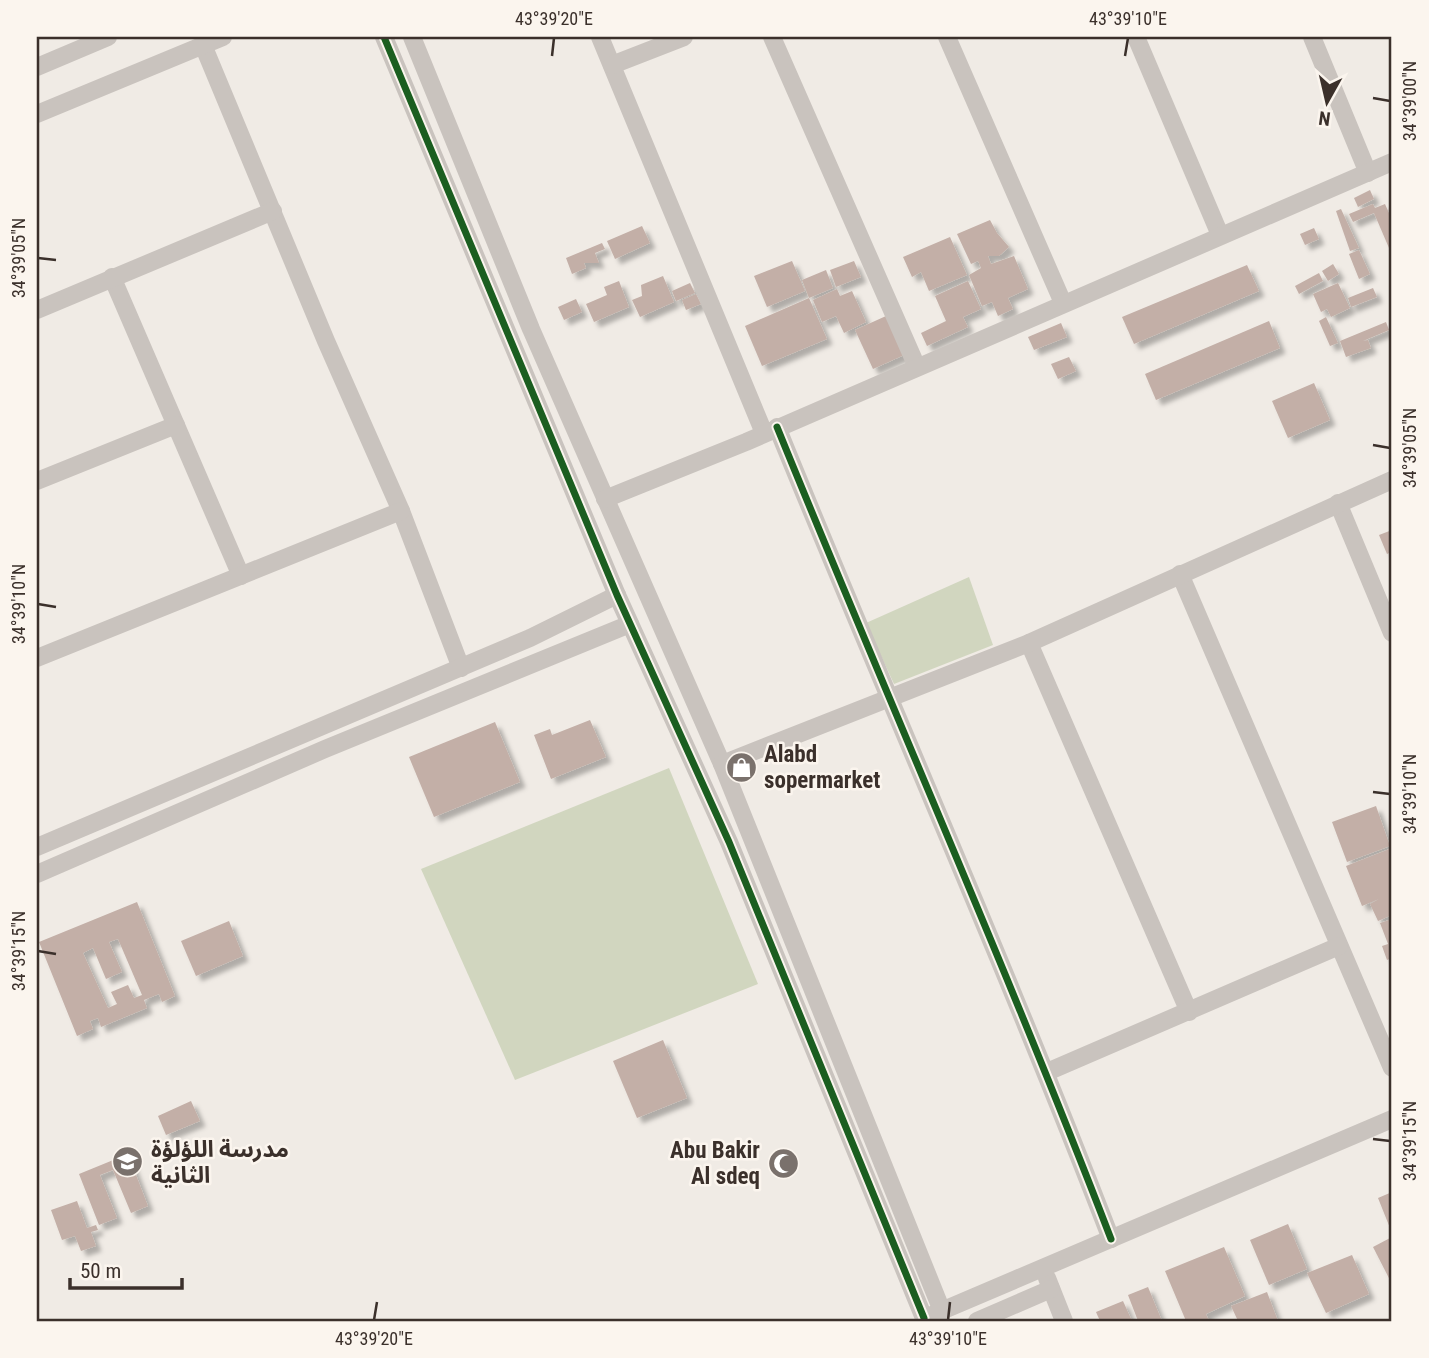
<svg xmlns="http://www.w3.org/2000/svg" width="1429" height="1358" font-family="'Roboto Condensed','Noto Sans Arabic',sans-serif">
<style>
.green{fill:#d1d6bf}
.building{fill:#c3afa7;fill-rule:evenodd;filter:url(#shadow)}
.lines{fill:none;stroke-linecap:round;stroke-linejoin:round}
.minor{stroke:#c9c3be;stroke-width:18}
.cycleway-casing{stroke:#fbf5ee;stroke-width:11}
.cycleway{stroke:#1b5e20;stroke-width:7}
.ticks{fill:none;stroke:#3b302b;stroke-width:2.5}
.labels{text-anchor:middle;stroke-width:5;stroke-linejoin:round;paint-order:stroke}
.poi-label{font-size:23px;font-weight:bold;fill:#3b302b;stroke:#fbf5ee;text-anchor:start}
.neatline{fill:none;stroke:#3b302b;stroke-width:2.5}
.ticks-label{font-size:18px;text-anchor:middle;fill:#3b302b}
</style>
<defs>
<filter id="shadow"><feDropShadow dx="5.5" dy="5.5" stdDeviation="2" flood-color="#0004"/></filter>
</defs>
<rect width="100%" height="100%" fill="#f0ebe5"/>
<g class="green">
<path d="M 969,577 L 993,645 L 894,684 L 866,623 Z"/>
<path d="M 669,768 L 758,984 L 515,1080 L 421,869 Z"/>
</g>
<g class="building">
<path d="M 1370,190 L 1374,199 L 1358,207 L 1354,198 Z"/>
<path d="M 1373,204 L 1375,208 L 1385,204 L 1392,220 L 1392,255 L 1374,213 L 1353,222 L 1349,214 Z"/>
<path d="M 1341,209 L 1359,248 L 1350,251 L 1336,211 Z"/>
<path d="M 990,220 L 997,233 L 1009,247 L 999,256 L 988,256 L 991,264 L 1014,256 L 1028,289 L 1008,298 L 1013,309 L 998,316 L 992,302 L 982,306 L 969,275 L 981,268 L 978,261 L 971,264 L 957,234 Z"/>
<path d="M 642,226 L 650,243 L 615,259 L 607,241 Z"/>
<path d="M 1314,228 L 1319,239 L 1305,245 L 1300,234 Z"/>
<path d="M 950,237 L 967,275 L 929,291 L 921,272 L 912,277 L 903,257 Z"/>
<path d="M 602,243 L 605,249 L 595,253 L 599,263 L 584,263 L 586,268 L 572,274 L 566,258 Z"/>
<path d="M 1359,250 L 1370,274 L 1359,279 L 1349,254 Z"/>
<path d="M 792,261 L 805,291 L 767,307 L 754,276 Z"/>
<path d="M 854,261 L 861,277 L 836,287 L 830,270 Z"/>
<path d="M 1333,264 L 1339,274 L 1328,281 L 1322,271 Z"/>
<path d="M 1247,265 L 1259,291 L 1134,344 L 1122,317 Z"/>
<path d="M 826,270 L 833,288 L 809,298 L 802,280 Z"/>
<path d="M 1319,273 L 1323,281 L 1299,294 L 1295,286 Z"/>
<path d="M 663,276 L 674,302 L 640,317 L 632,300 L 642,296 L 641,285 Z"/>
<path d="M 619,281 L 629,307 L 594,322 L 586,304 L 607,295 L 604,287 Z"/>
<path d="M 968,281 L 981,309 L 963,317 L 968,327 L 927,346 L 921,333 L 946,321 L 935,296 Z"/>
<path d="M 690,283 L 695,293 L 676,301 L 672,291 Z"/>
<path d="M 1338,283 L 1350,308 L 1331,317 L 1327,309 L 1321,312 L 1313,294 Z"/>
<path d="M 1373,288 L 1377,297 L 1351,307 L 1348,298 Z"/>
<path d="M 837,289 L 840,296 L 852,291 L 866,322 L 844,333 L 836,316 L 822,322 L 813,300 Z"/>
<path d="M 696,294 L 701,304 L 686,310 L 682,300 Z"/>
<path d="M 809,298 L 827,339 L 762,366 L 745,326 Z"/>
<path d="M 576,299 L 582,312 L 564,320 L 558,307 Z"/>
<path d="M 886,316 L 904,355 L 873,369 L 855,330 Z"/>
<path d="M 1326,317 L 1338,343 L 1330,346 L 1319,321 Z"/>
<path d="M 1269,321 L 1280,348 L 1156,400 L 1145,374 Z"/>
<path d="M 1386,322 L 1389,330 L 1363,341 L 1368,340 L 1371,348 L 1346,357 L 1340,341 Z"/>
<path d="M 1061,323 L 1067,337 L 1034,350 L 1028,337 Z"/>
<path d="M 1069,357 L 1076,371 L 1058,379 L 1051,364 Z"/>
<path d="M 1314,383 L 1330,420 L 1288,438 L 1272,401 Z"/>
<path d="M 1392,530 L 1392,552 L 1387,554 L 1379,535 Z"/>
<path d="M 590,720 L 606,757 L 551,779 L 534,735 L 550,729 L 552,735 Z"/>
<path d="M 495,722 L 520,782 L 434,817 L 409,757 Z"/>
<path d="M 1376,806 L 1390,846 L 1347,862 L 1332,822 Z"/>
<path d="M 1392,848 L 1392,915 L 1378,921 L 1370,904 L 1379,899 L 1362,906 L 1346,866 Z"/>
<path d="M 137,902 L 175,996 L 162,1002 L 159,994 L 144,1000 L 147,1008 L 101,1027 L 98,1018 L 90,1021 L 93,1029 L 77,1036 L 39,942 ZM 118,939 L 142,995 L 134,998 L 128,985 L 111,992 L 117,1004 L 108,1008 L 83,953 L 93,948 L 106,979 L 122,972 L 109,942 Z"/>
<path d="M 1392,919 L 1392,958 L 1387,960 L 1382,946 L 1388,944 L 1380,923 Z"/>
<path d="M 229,921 L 243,956 L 196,976 L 181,941 Z"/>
<path d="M 663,1040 L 687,1098 L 637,1118 L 613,1061 Z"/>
<path d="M 191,1101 L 200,1121 L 166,1135 L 158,1116 Z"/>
<path d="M 128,1154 L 148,1206 L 131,1213 L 113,1170 L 100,1175 L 117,1218 L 99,1225 L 79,1174 Z"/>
<path d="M 1392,1192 L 1392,1233 L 1378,1198 Z"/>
<path d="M 77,1201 L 87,1228 L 96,1225 L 98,1230 L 91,1232 L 96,1246 L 81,1251 L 75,1236 L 62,1240 L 51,1210 Z"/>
<path d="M 1288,1224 L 1307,1269 L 1269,1285 L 1250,1240 Z"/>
<path d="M 1390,1238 L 1392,1243 L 1392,1284 L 1373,1247 Z"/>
<path d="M 1224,1247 L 1245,1296 L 1206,1314 L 1209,1321 L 1186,1321 L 1165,1271 Z"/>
<path d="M 1352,1255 L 1369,1294 L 1326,1313 L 1307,1273 Z"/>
<path d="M 1148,1287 L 1162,1321 L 1138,1321 L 1128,1295 Z"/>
<path d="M 1267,1292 L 1278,1321 L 1238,1321 L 1231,1306 Z"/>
<path d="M 1123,1301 L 1132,1321 L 1100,1321 L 1096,1312 Z"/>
</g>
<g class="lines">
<g class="minor">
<path d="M 384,37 L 617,595 L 729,842 L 924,1318"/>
<path d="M 412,37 L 531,329 L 722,764 L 942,1311"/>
<path d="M 600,37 L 764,433"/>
<path d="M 772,37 L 917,367"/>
<path d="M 947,37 L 1063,303"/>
<path d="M 1136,37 L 1220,235"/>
<path d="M 1312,37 L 1368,173"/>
<path d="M 203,45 L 326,341 L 401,511 L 461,668"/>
<path d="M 612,65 L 684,37"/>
<path d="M 37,67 L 108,37"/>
<path d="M 37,114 L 223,37"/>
<path d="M 112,277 L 241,576"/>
<path d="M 37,310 L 273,211"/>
<path d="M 777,427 C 887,698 1006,966 1111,1239"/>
<path d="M 37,481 L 176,425"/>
<path d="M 605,499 L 746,442 L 1392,162"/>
<path d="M 1338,503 L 1392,633"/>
<path d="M 1180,574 L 1392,1068"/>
<path d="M 1029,643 L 1189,1012"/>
<path d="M 37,658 L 401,511"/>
<path d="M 722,764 L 1029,643 L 1392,480"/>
<path d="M 37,847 L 530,638 L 617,595"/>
<path d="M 37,874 L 325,749 L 630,624"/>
<path d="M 1047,1072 L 1339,946"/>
<path d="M 1047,1278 L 1064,1321"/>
<path d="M 932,1315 L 1392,1119"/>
<path d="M 977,1321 L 1051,1289"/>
</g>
<defs>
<g id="cycleway">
<path d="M 384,37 L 617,595 L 729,842 L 924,1318"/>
<path d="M 777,427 C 887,698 1006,966 1111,1239"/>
</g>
</defs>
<use href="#cycleway" class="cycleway-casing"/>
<use href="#cycleway" class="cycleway"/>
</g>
<path class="ticks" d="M 552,56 L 554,38M 1125,56 L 1128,38M 1373,98 L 1390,101M 38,258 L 56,260M 1373,445 L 1390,448M 38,604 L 56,607M 1373,792 L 1390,794M 38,951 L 56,954M 1373,1139 L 1390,1141M 374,1320 L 377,1302M 948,1320 L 950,1302"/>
<defs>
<symbol id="shop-disc" viewBox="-11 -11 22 22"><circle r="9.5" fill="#7a716c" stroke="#fbf5ee"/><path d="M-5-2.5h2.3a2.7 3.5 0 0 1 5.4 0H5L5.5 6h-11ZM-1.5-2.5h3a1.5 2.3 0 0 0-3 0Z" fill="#fff"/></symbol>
<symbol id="school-disc" viewBox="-11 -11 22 22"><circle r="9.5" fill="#7a716c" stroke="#fbf5ee"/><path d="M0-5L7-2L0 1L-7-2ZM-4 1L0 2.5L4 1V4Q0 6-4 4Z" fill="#fff"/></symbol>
<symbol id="mosque-disc" viewBox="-11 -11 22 22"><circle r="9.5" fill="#7a716c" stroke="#fbf5ee"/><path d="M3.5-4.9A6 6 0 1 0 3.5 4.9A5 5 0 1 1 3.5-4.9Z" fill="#fff"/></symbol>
</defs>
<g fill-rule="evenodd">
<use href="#shop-disc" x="724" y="750" width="35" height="35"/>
<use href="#school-disc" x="110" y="1144" width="35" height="35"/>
<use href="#mosque-disc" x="766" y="1146" width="35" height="35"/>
</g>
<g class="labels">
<g class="poi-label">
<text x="764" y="762">Alabd<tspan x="764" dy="26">sopermarket</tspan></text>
<text x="151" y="1157">مدرسة اللؤلؤة<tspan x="151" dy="26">الثانية</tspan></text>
<text x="760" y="1158" text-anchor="end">Abu Bakir<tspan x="760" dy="26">Al sdeq</tspan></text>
</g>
</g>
<rect width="1429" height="1358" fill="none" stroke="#fbf5ee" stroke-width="77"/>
<g transform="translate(1327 102) rotate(188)" stroke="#fbf5ee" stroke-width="5" paint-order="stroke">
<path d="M0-5L12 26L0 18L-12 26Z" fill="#3b302b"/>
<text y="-10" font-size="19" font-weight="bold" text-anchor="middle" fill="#3b302b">N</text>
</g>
<path d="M70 1278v10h112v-10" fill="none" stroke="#3b302b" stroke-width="3.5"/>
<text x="80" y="1278" font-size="21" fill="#3b302b" stroke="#fbf5ee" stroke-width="5" paint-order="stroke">50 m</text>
<rect x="38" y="38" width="1352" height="1282" class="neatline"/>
<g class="ticks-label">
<text x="554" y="25">43°39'20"E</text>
<text x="1128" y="25">43°39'10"E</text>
<text transform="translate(1410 101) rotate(-90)" y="6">34°39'00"N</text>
<text transform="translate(19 258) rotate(-90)" y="6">34°39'05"N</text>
<text transform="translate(1410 448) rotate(-90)" y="6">34°39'05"N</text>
<text transform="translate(19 604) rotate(-90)" y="6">34°39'10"N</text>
<text transform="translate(1410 794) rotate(-90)" y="6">34°39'10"N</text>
<text transform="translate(19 951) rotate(-90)" y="6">34°39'15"N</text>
<text transform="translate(1410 1141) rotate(-90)" y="6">34°39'15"N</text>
<text x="374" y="1345">43°39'20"E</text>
<text x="948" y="1345">43°39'10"E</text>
</g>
</svg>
